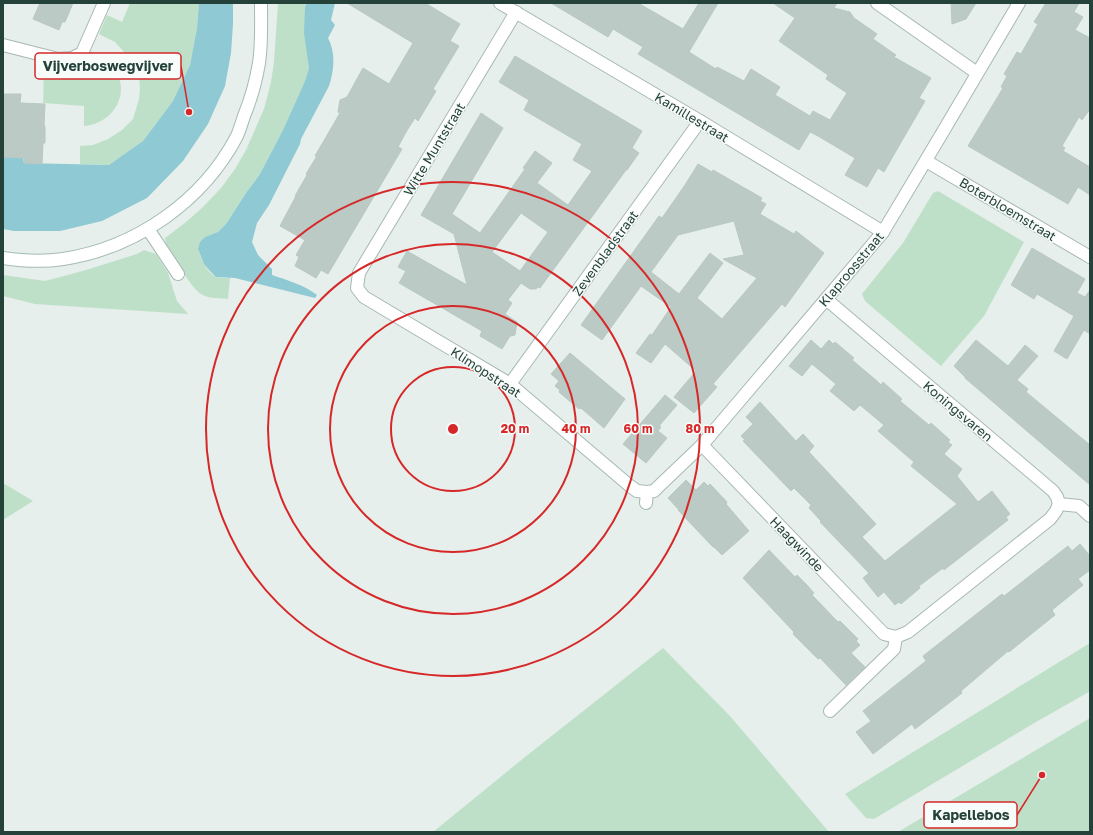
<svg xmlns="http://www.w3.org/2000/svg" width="1093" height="835" font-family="'Golos Text',sans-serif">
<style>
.green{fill:#bfe0c8}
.water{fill:#8ec9d4}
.building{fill:#bbcac4;stroke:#b8c9c2;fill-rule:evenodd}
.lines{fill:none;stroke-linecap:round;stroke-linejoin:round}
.street-casing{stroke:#a8b8b2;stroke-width:14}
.secondary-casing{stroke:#a4bbb3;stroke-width:14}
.street{stroke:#fff;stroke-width:12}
.secondary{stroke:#fff;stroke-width:12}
.ring{fill:none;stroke:#d62828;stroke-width:2}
.labels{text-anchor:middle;stroke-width:3;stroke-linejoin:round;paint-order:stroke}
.street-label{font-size:13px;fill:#24423a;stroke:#f7fbf9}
.centre{fill:#d62828;stroke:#f7fbf9;stroke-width:2}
.ring-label{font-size:12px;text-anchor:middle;font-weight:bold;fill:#d62828;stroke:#f7fbf9;stroke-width:3;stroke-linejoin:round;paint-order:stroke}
.leader{fill:none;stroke:#d62828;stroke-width:1.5}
.callout-dot{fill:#d62828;stroke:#f7fbf9;stroke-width:1.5}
.callout{fill:#f7fbf9;stroke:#d62828;stroke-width:1.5}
.callout-label{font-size:14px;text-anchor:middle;font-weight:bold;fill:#24423a}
</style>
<rect width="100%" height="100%" fill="#e6efeb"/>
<g class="green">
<path d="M 130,3 L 199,3 L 197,28 L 190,65 L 173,101 L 143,141 L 132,149 L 109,165 L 80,164 L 80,146 L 93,145 L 108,139 L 122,130 L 133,119 L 139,99 L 140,89 L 139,77 L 137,70 L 134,63 L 115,42 L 99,34 L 107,15 L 122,22 Z"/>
<path d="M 278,3 L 307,3 L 305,7 L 309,68 L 305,81 L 283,130 L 260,174 L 246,193 L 226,224 L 218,232 L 205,237 L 198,249 C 201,258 207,274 217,277 C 221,278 226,278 230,278 L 228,299 C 221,298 210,299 203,295 C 191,290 174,256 166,244 L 165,238 L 186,222 L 203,207 L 221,188 L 235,169 L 246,150 L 264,109 L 271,82 L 274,62 Z"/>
<path d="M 91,51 C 100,56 108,60 114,68 C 132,93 113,124 84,126 L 84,106 L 43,103 C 44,90 43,77 44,63 C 66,69 77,71 91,51 Z"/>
<path d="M 938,191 L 1024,242 L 984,316 L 941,366 L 865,301 L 862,294 L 903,243 L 933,193 Z"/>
<path d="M 144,250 L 156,254 L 168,273 L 177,301 L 188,314 L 35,304 L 3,296 L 3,275 L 45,281 L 86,270 L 137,254 Z"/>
<path d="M 3,483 L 33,501 L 3,520 Z"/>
<path d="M 1090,643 L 1090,691 L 1087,693 L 1036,722 L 874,819 L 866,818 L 845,794 Z"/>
<path d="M 663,648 L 730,716 L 829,832 L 433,832 L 525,757 Z"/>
<path d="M 1090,718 L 1090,832 L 898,832 Z"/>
</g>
<g class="water">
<path d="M 199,3 L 233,3 L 233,24 L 231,53 L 225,86 L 208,124 L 183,161 L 147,198 L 102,221 L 60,231 L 14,231 L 3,229 L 3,157 L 23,158 L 24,163 L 109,165 L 143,141 L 173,101 L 190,65 L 197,28 Z"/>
<path d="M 307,3 L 335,3 L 331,20 L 335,25 L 328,38 C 336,53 334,71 329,86 L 301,139 L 300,144 L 269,205 L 257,223 L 252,242 L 258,255 L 272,269 L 272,275 C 287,280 304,285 317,295 L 315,298 L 235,278 L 216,277 L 209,270 L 204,264 L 198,249 L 200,242 L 205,237 L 218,232 L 226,224 L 246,193 L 260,174 L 283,130 L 305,81 L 309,68 L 304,33 L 305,7 Z"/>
</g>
<g class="building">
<path d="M 40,3 L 73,3 L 65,22 L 62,22 L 59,30 L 33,19 Z"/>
<path d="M 347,3 L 425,3 L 460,24 L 450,41 L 459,46 L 433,89 L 436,91 L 418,121 L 415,118 L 406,132 L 398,147 L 402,149 L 328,274 L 321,270 L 316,278 L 295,266 L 299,257 L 296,255 L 305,240 L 280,226 L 296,196 L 295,196 L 307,175 L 306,174 L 317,156 L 315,156 L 340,113 L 338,112 L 340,100 L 347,97 L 363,68 L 389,84 L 413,43 Z"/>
<path d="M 551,3 L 638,3 L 683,29 L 699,3 L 718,3 L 689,52 L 716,69 L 717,67 L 744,81 L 751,69 L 780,87 L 775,95 L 810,116 L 813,111 L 830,120 L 847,93 L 826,79 L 828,75 L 779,41 L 795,18 L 773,3 L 837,3 L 834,8 L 850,12 L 854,18 L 877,34 L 873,39 L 896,55 L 894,57 L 931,78 L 919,98 L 925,101 L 900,144 L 884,172 L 878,168 L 867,187 L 845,175 L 855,158 L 818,136 L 810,132 L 799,150 L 638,54 L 643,47 L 613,29 L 608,37 Z"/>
<path d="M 951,3 L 976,3 L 966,19 L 952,24 Z"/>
<path d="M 1046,3 L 1079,3 L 1074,12 L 1083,17 L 1075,30 L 1090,38 L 1090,109 L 1082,120 L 1079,117 L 1062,146 L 1065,148 L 1063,151 L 1090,167 L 1090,195 L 1078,187 L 1068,204 L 968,146 L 1003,88 L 1001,87 L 1007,76 L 1004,74 L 1017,52 L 1021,54 L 1038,24 L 1034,22 Z"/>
<path d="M 515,56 L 642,131 L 632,148 L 639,153 L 627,170 L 626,170 L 540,288 L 538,287 L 536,289 L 530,289 L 521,283 L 508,300 L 512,303 L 505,314 L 517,322 L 515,335 L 510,336 L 502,349 L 480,336 L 482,331 L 399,283 L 406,271 L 398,267 L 407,251 L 467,285 L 454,234 L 421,215 L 481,113 L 503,128 L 452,214 L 480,233 L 525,169 L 523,168 L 535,151 L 552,163 L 537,183 L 568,205 L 592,171 L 573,160 L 582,144 L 524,110 L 529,100 L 499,82 ZM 521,213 L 548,232 L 520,271 L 492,252 Z"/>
<path d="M 3,94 L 21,94 L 20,103 L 45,104 L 44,126 L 45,126 L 45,143 L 43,143 L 42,164 L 24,163 L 24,158 L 3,157 Z"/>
<path d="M 698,164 L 712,172 L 713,170 L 762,198 L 760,201 L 766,204 L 760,214 L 794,234 L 796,231 L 824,253 L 785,307 L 782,304 L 713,384 L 717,387 L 694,413 L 674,397 L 696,371 L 665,344 L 651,363 L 636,353 L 650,334 L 652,335 L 671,307 L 641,286 L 602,340 L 581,325 L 659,216 L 662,218 L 685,185 ZM 734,221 L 744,255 L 723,259 L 757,278 L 722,319 L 697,298 L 723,263 L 710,253 L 679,294 L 651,272 L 678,235 Z"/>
<path d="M 1032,248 L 1085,279 L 1077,293 L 1085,297 L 1090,290 L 1090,334 L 1084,330 L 1067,359 L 1054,351 L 1074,316 L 1037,294 L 1034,299 L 1011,285 Z"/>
<path d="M 811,340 L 821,349 L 829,340 L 833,344 L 835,342 L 854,358 L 852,360 L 877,381 L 881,385 L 883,382 L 902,399 L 900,401 L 929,425 L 931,423 L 950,440 L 948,442 L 952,445 L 944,454 L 962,469 L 957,476 L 978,502 L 992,491 L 1010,514 L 1006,517 L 1008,520 L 944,570 L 943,568 L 919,586 L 920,588 L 901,604 L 899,602 L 895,605 L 884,592 L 878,597 L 863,578 L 869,573 L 820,522 L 821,521 L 809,508 L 811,505 L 794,488 L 791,491 L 743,441 L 745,440 L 741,436 L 753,424 L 746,417 L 760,402 L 796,441 L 803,434 L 814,446 L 809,452 L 876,524 L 862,537 L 885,561 L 957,504 L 911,466 L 914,462 L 878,431 L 884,425 L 860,405 L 854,411 L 830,391 L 836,384 L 812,364 L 802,376 L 789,366 Z"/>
<path d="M 976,340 L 1008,366 L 1025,345 L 1038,356 L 1017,380 L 1028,389 L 1026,392 L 1090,445 L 1090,485 L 965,378 L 965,377 L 954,366 Z"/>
<path d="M 570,353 L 625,399 L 604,428 L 581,408 L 579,409 L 559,392 L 560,390 L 555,386 L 559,381 L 551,374 Z"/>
<path d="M 665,395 L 677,405 L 659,426 L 661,427 L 658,431 L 667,438 L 646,463 L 623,444 Z"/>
<path d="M 686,480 L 696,490 L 704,482 L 708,486 L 710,484 L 727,502 L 726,504 L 749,531 L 722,555 L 714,547 L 713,547 L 678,510 L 679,510 L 668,498 Z"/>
<path d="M 1080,544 L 1090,556 L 1090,570 L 1078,579 L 1083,585 L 1052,610 L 1055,615 L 1009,652 L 1008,651 L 961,691 L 962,693 L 915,729 L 912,724 L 873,754 L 856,732 L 871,721 L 863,711 L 926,661 L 923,656 L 1002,594 L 1004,596 L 1068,546 L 1072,551 Z"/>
<path d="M 769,550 L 795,577 L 797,575 L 806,584 L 814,593 L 812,595 L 838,622 L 840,621 L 858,639 L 856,641 L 860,645 L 851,653 L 865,667 L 846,685 L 820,658 L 818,659 L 793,634 L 794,632 L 743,578 Z"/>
</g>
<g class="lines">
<defs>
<g id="street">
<path d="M 500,3 L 700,121 L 883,232"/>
<path d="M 877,3 L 977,73"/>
<path d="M 516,12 L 359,273 L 357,288 L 364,297 L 510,384 L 630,486 L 637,491 L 647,492"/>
<path d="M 3,45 L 58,59 L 72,58 L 82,53 L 104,3"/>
<path d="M 926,161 L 1090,257"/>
<path d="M 148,229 L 178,274"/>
<path d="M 826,299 L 1053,491 L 1057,497 L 1059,504"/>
<path d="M 510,384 L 700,121"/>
<path d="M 702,445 L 884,634 L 896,637 L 908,632 L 1050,519 L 1056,511 L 1059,504"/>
<path d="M 646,503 L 647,492 L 654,491 L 658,487 L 702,445 L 883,232 L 941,135 L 1019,3"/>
<path d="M 1059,504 L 1079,506 L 1090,516"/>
<path d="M 830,711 L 894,649 L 896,637"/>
</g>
<path id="secondary" d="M 3,258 C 23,261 44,262 63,259 C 136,248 203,201 237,136 C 240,129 242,122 244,116 C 251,99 256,81 259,63 C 262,44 261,23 261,3"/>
</defs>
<use href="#street" class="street-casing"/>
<use href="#secondary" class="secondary-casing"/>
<use href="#street" class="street"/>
<use href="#secondary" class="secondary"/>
</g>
<g class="ring">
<circle cx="453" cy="429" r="62"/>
<circle cx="453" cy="429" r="123"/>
<circle cx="453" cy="429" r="185"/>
<circle cx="453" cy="429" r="247"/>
</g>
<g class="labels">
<g class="street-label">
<text transform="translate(692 117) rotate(31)" y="5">Kamillestraat</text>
<text transform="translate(434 149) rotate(-59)" y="5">Witte Muntstraat</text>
<text transform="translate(1008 209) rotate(31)" y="5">Boterbloemstraat</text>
<text transform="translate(605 253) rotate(-54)" y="5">Zevenbladstraat</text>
<text transform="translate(851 269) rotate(-50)" y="5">Klaproosstraat</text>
<text transform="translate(486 372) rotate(33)" y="5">Klimopstraat</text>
<text transform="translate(958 411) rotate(40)" y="5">Koningsvaren</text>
<text transform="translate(797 544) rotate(46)" y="5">Haagwinde</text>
</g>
</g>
<circle cx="453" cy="429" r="6" class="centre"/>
<g class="ring-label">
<text x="515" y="433">20 m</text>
<text x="576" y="433">40 m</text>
<text x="638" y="433">60 m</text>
<text x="700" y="433">80 m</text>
</g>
<path class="leader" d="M189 112L181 66M1042 775L1017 815"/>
<g class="callout-dot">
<circle cx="189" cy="112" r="4"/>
<circle cx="1042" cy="775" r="4"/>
</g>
<g class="callout">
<rect x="35" y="53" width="146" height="26" rx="4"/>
<rect x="924" y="802" width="93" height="26" rx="4"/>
</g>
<g class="callout-label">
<text x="108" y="71">Vijverboswegvijver</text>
<text x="971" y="820">Kapellebos</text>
</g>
<rect width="1093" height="835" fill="none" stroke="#24423a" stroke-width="8"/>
</svg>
